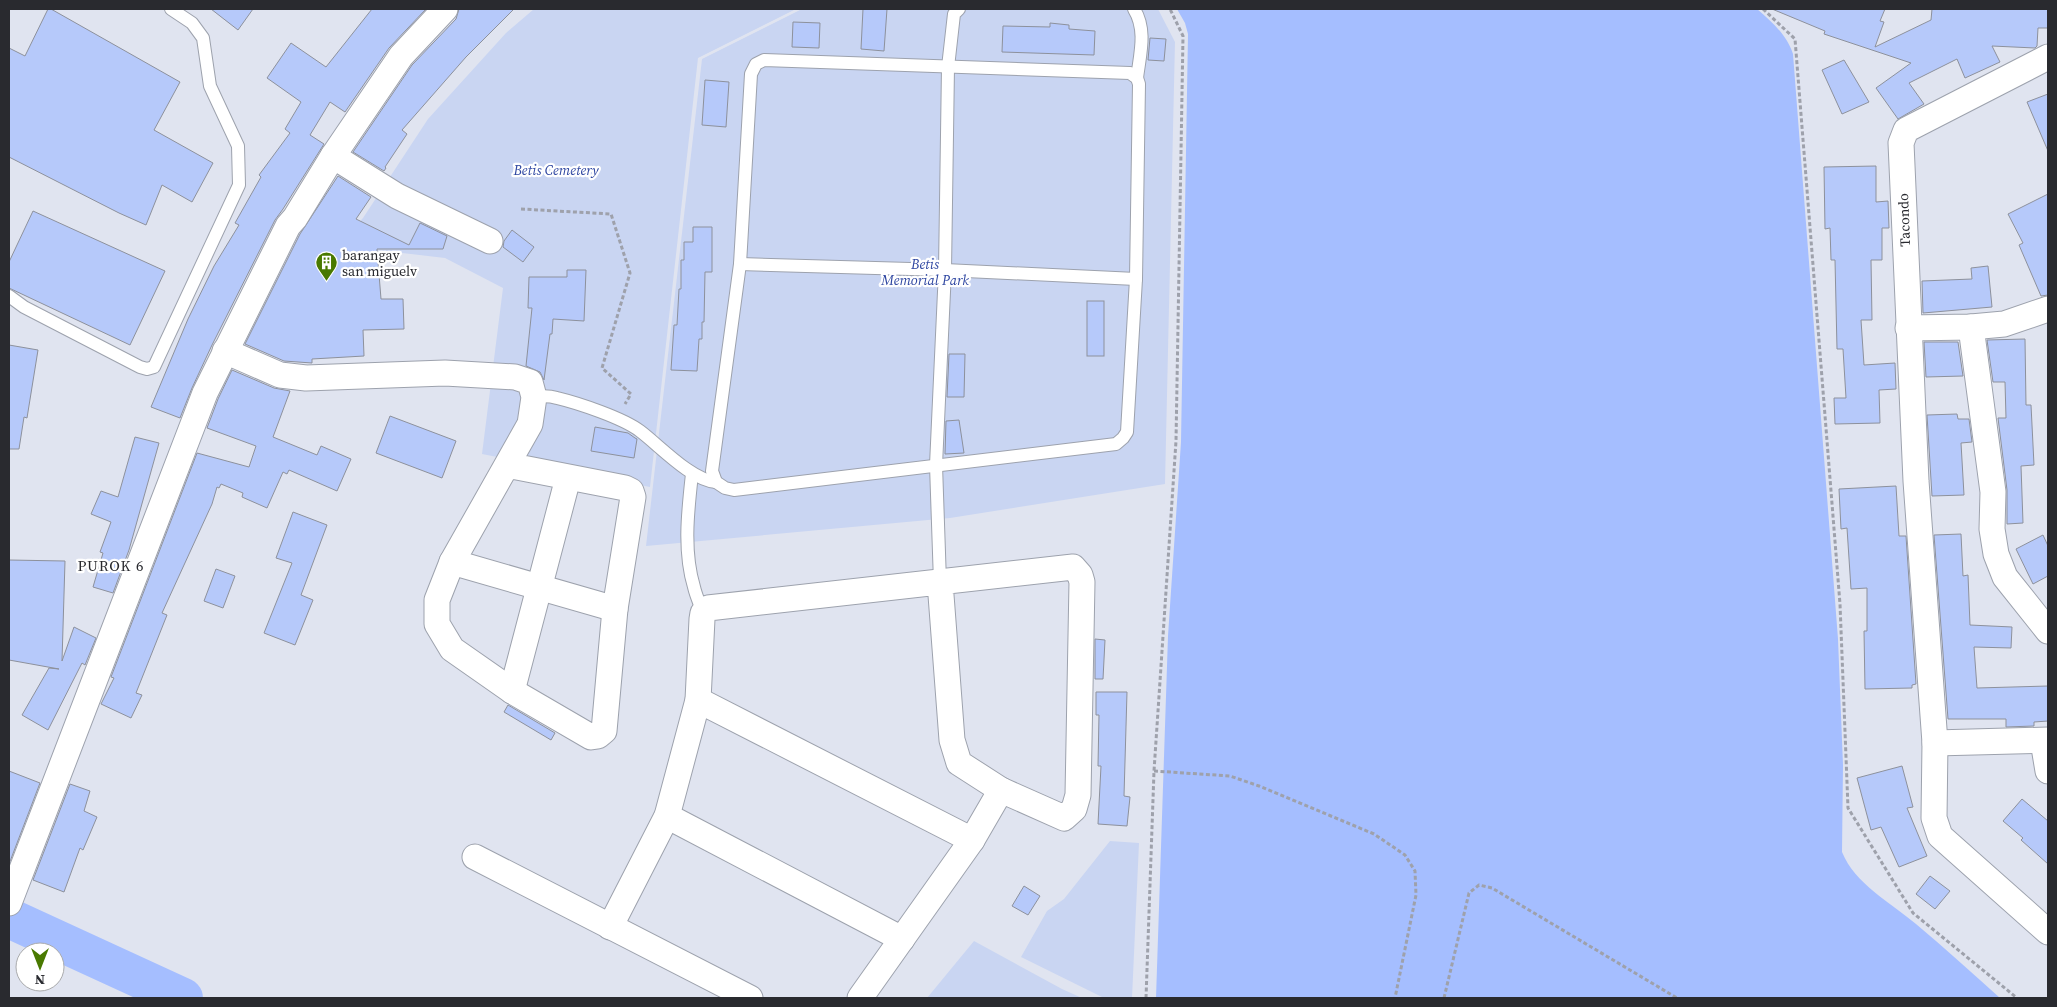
<svg xmlns="http://www.w3.org/2000/svg" width="2057" height="1007" font-family="'Source Serif 4',serif">
<style>
.green{fill:#c9d5f2}
.water{fill:#a5beff}
.lines{fill:none;stroke-linecap:round;stroke-linejoin:round}
.river{stroke:#a5beff;stroke-width:40}
.building{fill:#b6c9fa;stroke:#8d919c}
.service-casing{stroke:#9da2ad;stroke-width:14}
.minor-casing{stroke:#9da2ad;stroke-width:27}
.path{stroke:#9ea1ab;stroke-width:3;stroke-dasharray:4 2.5;stroke-linecap:butt}
.service{stroke:#fff;stroke-width:12}
.minor{stroke:#fff;stroke-width:25}
.labels{text-anchor:middle;stroke-width:4.5;stroke-linejoin:round;paint-order:stroke}
.park-label{font-size:14px;font-style:italic;fill:#2e46a1;stroke:#fff}
.street-label{font-size:14px;fill:#292a2f;stroke:#fff}
.poi-label{font-size:14px;fill:#292a2f;stroke:#fff;text-anchor:start}
.neighbourhood-label{font-size:15px;letter-spacing:1px;fill:#292a2f;stroke:#fff}
</style>
<rect width="100%" height="100%" fill="#e0e4f0"/>
<g class="green">
<path d="M 534,9 L 796,9 L 698,58 L 650,487 L 482,454 L 503,288 L 445,258 L 351,247 L 343,240 L 363,218 L 428,119 L 506,33 Z"/>
<path d="M 802,9 L 1158,9 L 1175,42 L 1165,484 L 950,518 L 646,546 L 702,59 Z"/>
<path d="M 1110,841 L 1139,843 L 1132,998 L 1104,998 L 1021,957 L 1047,911 L 1064,899 Z"/>
<path d="M 974,941 L 1062,989 L 1082,998 L 927,998 Z"/>
</g>
<path class="water" d="M 1177,9 L 1757,9 C 1772,22 1787,35 1793,54 L 1838,639 L 1843,765 L 1842,852 C 1855,884 1890,902 1916,924 C 1945,948 1972,973 2000,998 L 1156,998 L 1168,636 L 1181,442 L 1188,34 L 1185,23 Z"/>
<g class="lines">
<path class="river" d="M 9,918 L 183,998"/>
</g>
<g class="building">
<path d="M 48,9 L 51,9 L 180,82 L 154,130 L 213,163 L 192,202 L 162,185 L 146,225 L 119,213 L 9,157 L 9,48 L 25,56 Z"/>
<path d="M 211,9 L 253,9 L 238,30 Z"/>
<path d="M 372,9 L 426,9 L 389,48 L 345,112 L 330,102 L 310,135 L 324,144 L 283,209 L 275,220 L 212,345 L 192,388 L 180,418 L 151,407 L 188,319 L 214,266 L 239,225 L 235,223 L 261,177 L 259,175 L 290,133 L 285,129 L 301,102 L 267,78 L 291,43 L 326,67 Z"/>
<path d="M 459,9 L 514,9 L 466,57 L 402,130 L 407,134 L 385,167 L 386,168 L 384,171 L 353,152 L 412,65 L 456,19 Z"/>
<path d="M 863,9 L 887,9 L 884,51 L 861,49 Z"/>
<path d="M 1772,9 L 1885,9 L 1880,21 L 1884,22 L 1875,47 L 1931,20 L 1932,9 L 2048,9 L 2048,28 L 2038,28 L 2037,46 L 2035,48 L 1992,46 L 2000,62 L 1965,78 L 1957,59 L 1909,83 L 1924,104 L 1898,119 L 1876,88 L 1911,63 L 1824,34 L 1825,31 Z"/>
<path d="M 793,22 L 820,23 L 819,48 L 792,47 Z"/>
<path d="M 1050,23 L 1069,25 L 1069,29 L 1095,31 L 1094,55 L 1002,52 L 1003,26 L 1050,27 Z"/>
<path d="M 1150,38 L 1166,39 L 1164,61 L 1148,60 Z"/>
<path d="M 1844,60 L 1869,102 L 1842,114 L 1822,70 Z"/>
<path d="M 705,80 L 729,82 L 726,127 L 702,125 Z"/>
<path d="M 2048,94 L 2048,151 L 2027,102 Z"/>
<path d="M 1876,166 L 1876,202 L 1888,201 L 1889,228 L 1882,228 L 1882,260 L 1871,260 L 1872,320 L 1861,320 L 1864,365 L 1895,363 L 1896,389 L 1879,390 L 1880,423 L 1835,424 L 1834,398 L 1846,398 L 1843,349 L 1837,349 L 1835,260 L 1831,260 L 1830,228 L 1825,229 L 1824,167 Z"/>
<path d="M 338,176 L 371,197 L 356,219 L 409,245 L 420,223 L 447,236 L 443,249 L 377,249 L 381,299 L 403,299 L 404,329 L 363,330 L 364,356 L 312,359 L 312,363 L 284,361 L 245,344 L 300,234 Z"/>
<path d="M 2048,194 L 2048,295 L 2041,296 L 2019,245 L 2023,243 L 2008,214 Z"/>
<path d="M 33,211 L 165,271 L 130,345 L 9,288 L 9,262 Z"/>
<path d="M 693,227 L 712,227 L 712,272 L 705,272 L 704,322 L 702,322 L 702,339 L 699,339 L 697,371 L 671,370 L 674,325 L 677,325 L 679,289 L 681,289 L 681,260 L 684,260 L 684,242 L 693,242 Z"/>
<path d="M 512,230 L 534,247 L 523,262 L 503,247 L 504,241 Z"/>
<path d="M 1988,266 L 1992,307 L 1923,313 L 1922,281 L 1972,279 L 1971,268 Z"/>
<path d="M 567,270 L 586,270 L 584,321 L 553,319 L 552,334 L 550,334 L 544,380 L 540,372 L 526,366 L 532,308 L 528,308 L 529,277 L 567,277 Z"/>
<rect x="1087" y="301" width="17" height="55"/>
<path d="M 2025,339 L 2026,405 L 2031,405 L 2034,465 L 2021,466 L 2023,523 L 2007,524 L 2007,490 L 1998,418 L 2006,418 L 2005,382 L 1993,382 L 1987,340 Z"/>
<path d="M 1924,342 L 1958,342 L 1963,376 L 1926,377 Z"/>
<path d="M 9,345 L 38,350 L 27,418 L 24,417 L 19,449 L 9,449 Z"/>
<path d="M 949,354 L 965,354 L 964,397 L 947,397 Z"/>
<path d="M 232,370 L 274,388 L 290,391 L 273,437 L 317,455 L 321,446 L 351,459 L 337,491 L 289,470 L 287,474 L 283,472 L 267,508 L 242,497 L 243,493 L 221,484 L 219,488 L 217,487 L 212,504 L 162,613 L 167,615 L 136,693 L 142,695 L 131,718 L 101,704 L 114,678 L 111,677 L 197,453 L 249,467 L 256,446 L 207,428 L 218,399 Z"/>
<path d="M 1957,414 L 1958,419 L 1969,419 L 1972,442 L 1961,443 L 1964,495 L 1932,496 L 1927,415 Z"/>
<path d="M 390,416 L 456,441 L 442,478 L 376,453 Z"/>
<path d="M 959,420 L 964,453 L 945,454 L 946,421 Z"/>
<path d="M 595,427 L 628,433 L 635,438 L 637,439 L 634,458 L 591,451 Z"/>
<path d="M 135,437 L 159,443 L 129,550 L 113,593 L 93,587 L 103,553 L 100,552 L 111,522 L 91,514 L 101,491 L 118,497 Z"/>
<path d="M 1896,486 L 1899,536 L 1906,536 L 1916,684 L 1912,685 L 1912,688 L 1865,689 L 1864,631 L 1867,631 L 1867,588 L 1851,589 L 1847,528 L 1841,529 L 1839,489 Z"/>
<path d="M 293,512 L 327,525 L 301,595 L 313,600 L 295,645 L 264,633 L 292,563 L 276,558 Z"/>
<path d="M 1961,534 L 1963,576 L 1968,575 L 1970,625 L 2012,627 L 2011,648 L 1974,647 L 1977,688 L 2048,686 L 2048,721 L 2034,722 L 2034,726 L 2006,727 L 2006,719 L 1948,719 L 1934,535 Z"/>
<path d="M 2043,535 L 2048,546 L 2048,576 L 2033,584 L 2016,549 Z"/>
<path d="M 9,560 L 65,561 L 62,661 L 74,627 L 96,638 L 85,665 L 82,663 L 48,730 L 22,715 L 49,668 L 59,669 L 9,660 Z"/>
<path d="M 216,569 L 235,576 L 223,608 L 204,601 Z"/>
<path d="M 1095,639 L 1105,640 L 1103,679 L 1095,679 Z"/>
<path d="M 1096,692 L 1127,692 L 1124,796 L 1130,797 L 1127,826 L 1098,824 L 1101,766 L 1098,766 L 1099,715 L 1096,715 Z"/>
<path d="M 508,705 L 555,733 L 551,740 L 504,712 Z"/>
<path d="M 1902,766 L 1913,807 L 1907,808 L 1927,856 L 1899,867 L 1881,827 L 1871,830 L 1857,778 Z"/>
<path d="M 9,771 L 40,783 L 9,864 Z"/>
<path d="M 70,784 L 90,791 L 84,811 L 97,817 L 83,850 L 80,848 L 64,892 L 33,880 Z"/>
<path d="M 2022,799 L 2048,821 L 2048,864 L 2021,840 L 2023,838 L 2003,821 Z"/>
<path d="M 1930,876 L 1950,891 L 1935,909 L 1916,894 Z"/>
<path d="M 1024,886 L 1040,896 L 1028,915 L 1012,906 Z"/>
</g>
<g class="lines">
<defs>
<g id="service">
<path d="M 1134,9 C 1147,30 1140,54 1137,78"/>
<path d="M 764,60 L 1130,73 L 1137,78 L 1139,84 L 1136,279 L 1127,432 L 1123,438 L 1116,444 L 734,490 L 725,488 L 716,482 L 712,471 L 740,264 L 751,74 L 756,64 Z"/>
<path d="M 740,264 L 945,270 L 1136,279"/>
<path d="M 9,296 L 24,307 L 140,367 L 147,369 L 154,367 L 239,185 L 238,146 L 210,86 L 203,38 L 192,23 L 171,9"/>
<path d="M 534,397 C 542,396 550,396 557,398 C 578,403 623,418 640,431 C 660,446 691,480 716,482"/>
<path d="M 692,474 C 688,510 683,551 694,587 C 696,596 700,604 703,613"/>
<path d="M 940,582 L 936,465 L 945,270 L 948,67 L 954,14 L 959,9"/>
</g>
<g id="minor">
<path d="M 2048,57 L 1906,130 L 1901,143 L 1916,481 L 1935,743 L 1934,818 L 1940,836 L 2048,932"/>
<path d="M 333,156 L 397,196 L 490,241"/>
<path d="M 1971,327 L 1993,492 L 1992,529 L 1996,554 L 2005,577 L 2048,631"/>
<path d="M 1908,328 L 1971,327 L 2004,324 L 2048,309"/>
<path d="M 225,351 L 280,375 L 306,378 L 445,373 L 515,377 L 530,382 L 534,397 L 530,424 L 452,562 L 437,600 L 437,624 L 452,649 L 512,691 L 591,737 L 598,736 L 604,731 L 615,609 L 633,497 L 631,491 L 625,488 L 507,465"/>
<path d="M 452,562 L 615,609"/>
<path d="M 512,691 L 568,478"/>
<path d="M 698,700 L 972,840"/>
<path d="M 2043,741 L 2048,771"/>
<path d="M 1935,743 L 2048,740"/>
<path d="M 667,816 L 902,939"/>
<path d="M 475,857 L 750,998"/>
<path d="M 9,903 L 205,393 L 288,226 L 295,218 L 333,156 L 401,56 L 445,9"/>
<path d="M 610,927 L 667,816 L 698,700 L 702,619 L 703,613 L 708,608 L 1073,567 L 1080,575 L 1082,582 L 1078,795 L 1074,809 L 1064,818 L 1001,790 L 959,763 L 952,740 L 940,582"/>
<path d="M 860,998 L 972,840 L 1001,790"/>
</g>
</defs>
<use href="#service" class="service-casing"/>
<use href="#minor" class="minor-casing"/>
<g class="path">
<path d="M 1763,9 L 1795,39 L 1840,604 L 1848,808 L 1913,913 L 2017,998"/>
<path d="M 521,209 L 611,214 L 630,273 L 602,368 L 631,394 L 625,404"/>
<path d="M 1154,771 L 1230,776 L 1259,786 L 1374,834 L 1405,855 L 1415,871 L 1416,895 L 1395,998"/>
<path d="M 1146,998 L 1154,771 L 1176,441 L 1183,36 L 1170,9"/>
<path d="M 1444,998 L 1469,893 L 1479,885 L 1492,888 L 1677,998"/>
</g>
<use href="#service" class="service"/>
<use href="#minor" class="minor"/>
</g>
<defs>
<symbol id="building-pin" viewBox="-11 -11 22 30"><path d="M0 17L-7.5 6A9.5 9.5 0 1 1 7.5 6Z" fill="#497900" stroke="#fff"/><path d="M-4-6H4V6H1V3H-1V6H-4ZM-2.5-4.3h1.7v1.8h-1.7ZM.8-4.3h1.7v1.8H.8ZM-2.5-1h1.7V.8h-1.7ZM.8-1h1.7V.8H.8Z" fill="#fff"/></symbol>
</defs>
<g fill-rule="evenodd">
<use href="#building-pin" x="314" y="250" width="25" height="34"/>
</g>
<g class="labels">
<g class="park-label">
<text x="556" y="175">Betis Cemetery</text>
<text x="925" y="269">Betis<tspan x="925" dy="16">Memorial Park</tspan></text>
</g>
<g class="street-label">
<text transform="translate(1904 220) rotate(-92)" y="5">Tacondo</text>
</g>
<g class="poi-label">
<text x="342" y="260">barangay<tspan x="342" dy="16">san miguelv</tspan></text>
</g>
<g class="neighbourhood-label">
<text x="111" y="571">PUROK 6</text>
</g>
</g>
<rect width="2057" height="1007" fill="none" stroke="#292a2f" stroke-width="20"/>
<g transform="translate(40 967) rotate(180)"><circle r="24" fill="#ffffff" stroke="#a9aaac"/>
<path d="M0-4L9 19L0 12L-9 19Z" fill="#497900"/>
<text y="-8" font-size="14" font-weight="bold" text-anchor="middle" fill="#292a2f">N</text>
</g>
</svg>
